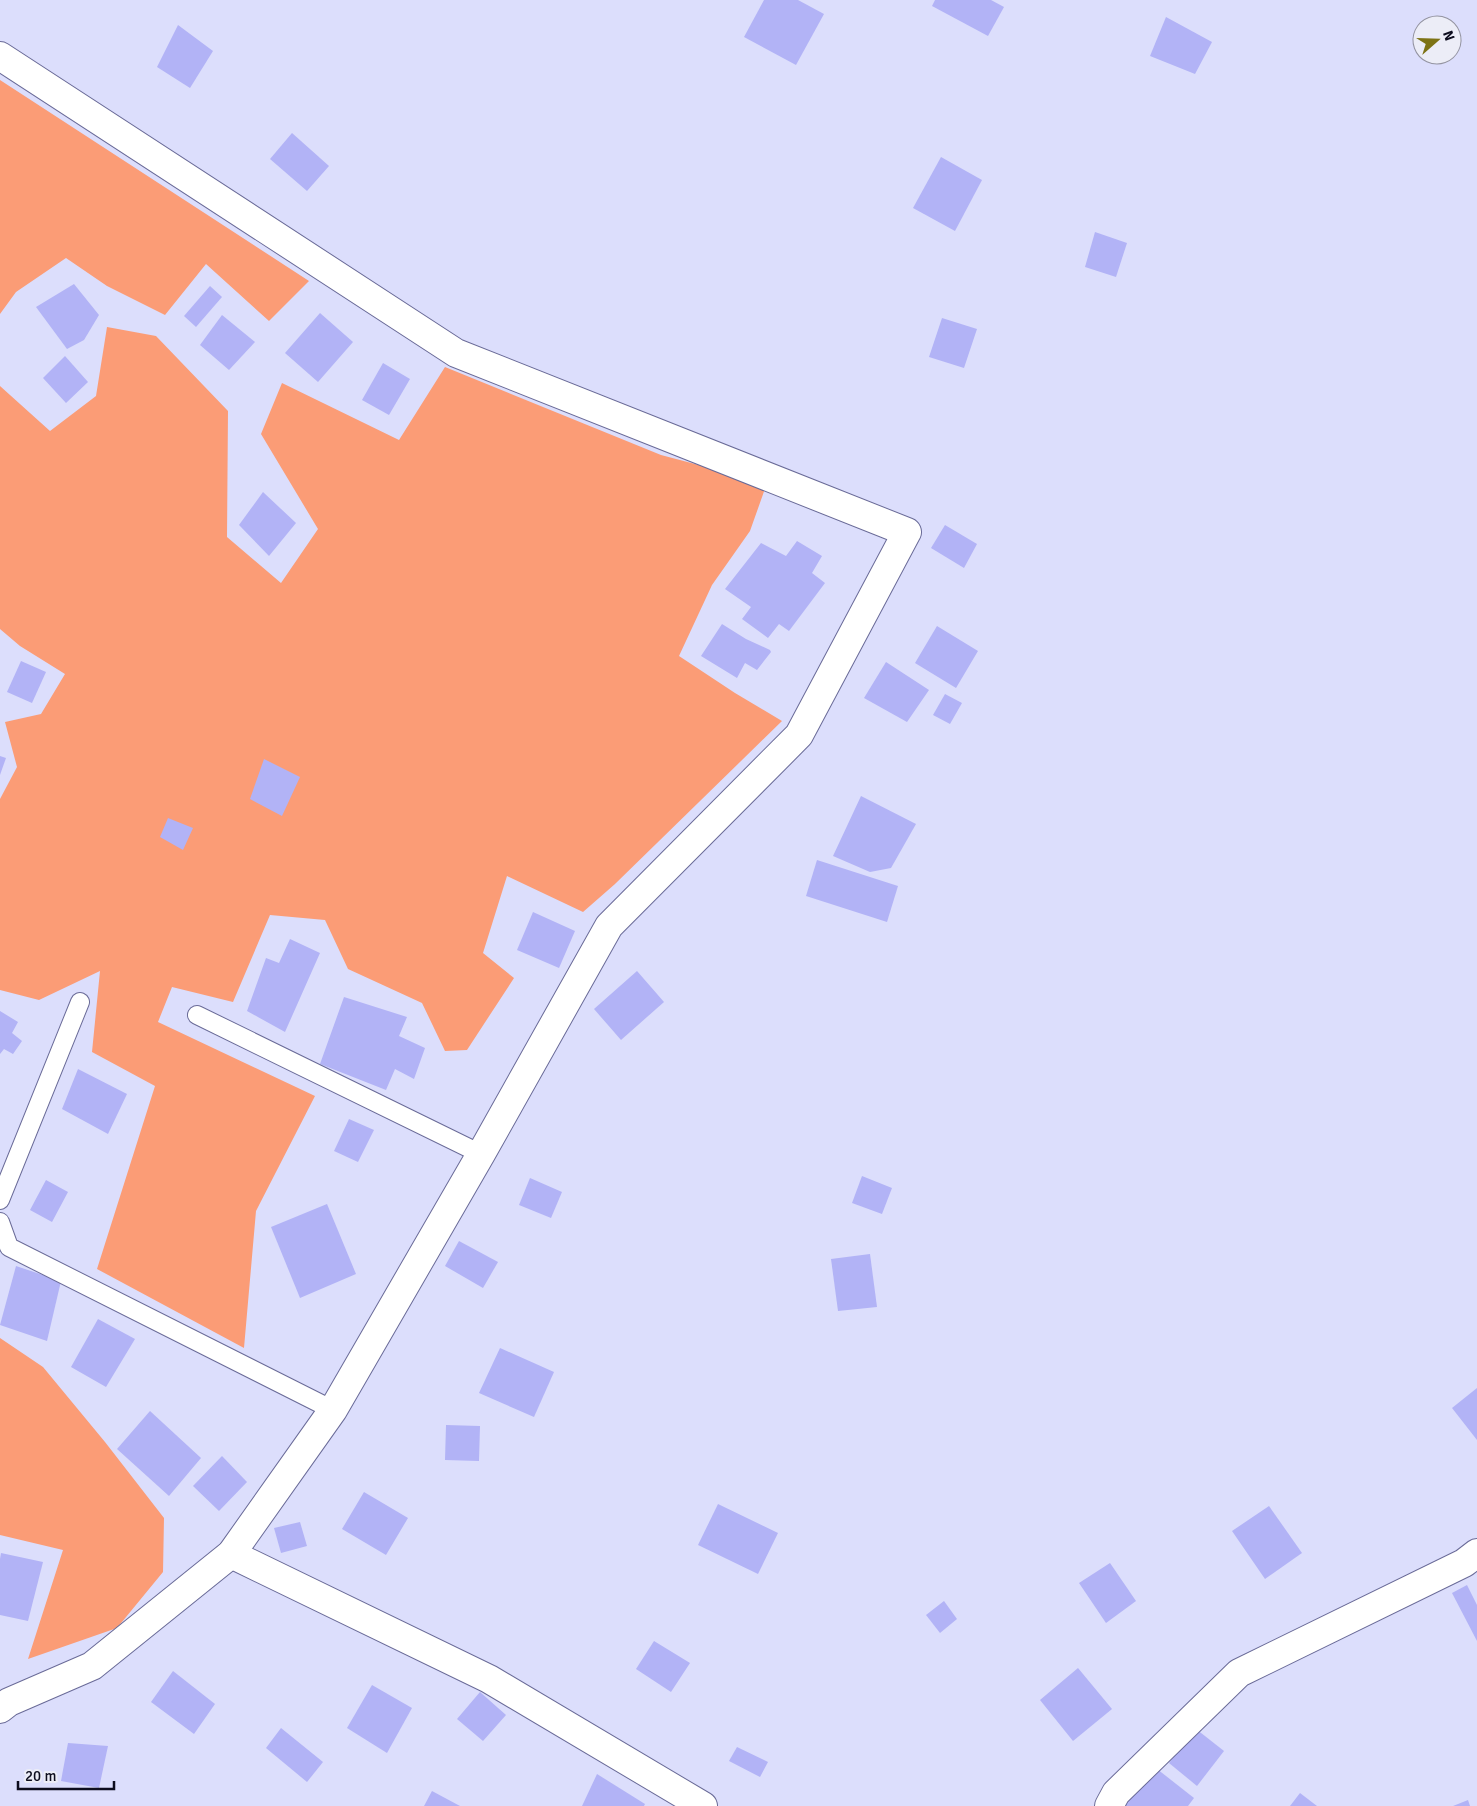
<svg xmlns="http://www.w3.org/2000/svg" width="1477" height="1806" font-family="Signika,sans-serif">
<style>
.green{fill:#fb9c76}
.building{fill:#b2b3f6}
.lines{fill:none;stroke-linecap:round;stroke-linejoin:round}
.lane-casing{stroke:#6a6b98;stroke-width:20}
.street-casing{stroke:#6a6b98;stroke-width:30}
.lane{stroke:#fff;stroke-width:18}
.street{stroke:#fff;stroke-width:28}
</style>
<rect width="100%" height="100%" fill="#dcdefc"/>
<g class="green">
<path d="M 0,80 L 309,281 L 269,321 L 206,264 L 165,315 L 107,286 L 66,258 L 16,292 L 0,314 Z"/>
<path d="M 107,327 L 156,336 L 228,411 L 227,537 L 281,583 L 318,529 L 261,434 L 282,383 L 399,440 L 445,367 L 661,455 L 767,483 L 750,531 L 712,585 L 679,656 L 735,693 L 782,721 L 615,884 L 583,912 L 507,876 L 483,953 L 514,978 L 467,1050 L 445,1051 L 422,1003 L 348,969 L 325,920 L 270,915 L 233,1002 L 172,987 L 158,1022 L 315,1096 L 256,1211 L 244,1348 L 97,1269 L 155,1086 L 92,1052 L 100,971 L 39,1000 L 0,990 L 0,799 L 17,767 L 5,722 L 41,714 L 65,674 L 20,646 L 0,629 L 0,386 L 50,431 L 96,396 Z"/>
<path d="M 0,1338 L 43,1367 L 105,1442 L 164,1518 L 163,1572 L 117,1628 L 28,1659 L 63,1550 L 0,1535 Z"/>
</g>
<g class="building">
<path d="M 764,0 L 798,0 L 824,14 L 796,65 L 744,37 Z"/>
<path d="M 935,0 L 991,0 L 1004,7 L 988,36 L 932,6 Z"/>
<path d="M 1166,17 L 1212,42 L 1195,74 L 1150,56 Z"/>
<path d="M 178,25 L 213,51 L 190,88 L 157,67 Z"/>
<path d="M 292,133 L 329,166 L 307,191 L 270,159 Z"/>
<path d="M 941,157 L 982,180 L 955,231 L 913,208 Z"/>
<path d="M 1095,232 L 1127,243 L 1116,277 L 1085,267 Z"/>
<path d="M 74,284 L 99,315 L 84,340 L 67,349 L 36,307 Z"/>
<path d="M 210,286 L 222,297 L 196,327 L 184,316 Z"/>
<path d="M 320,313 L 353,342 L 318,382 L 285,353 Z"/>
<path d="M 222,315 L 255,342 L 229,370 L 200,345 Z"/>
<path d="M 942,318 L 977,329 L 964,368 L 929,357 Z"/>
<path d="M 65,356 L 88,382 L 66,403 L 43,378 Z"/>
<path d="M 383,363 L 410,379 L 389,415 L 362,400 Z"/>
<path d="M 263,492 L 296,523 L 269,556 L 239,525 Z"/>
<path d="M 945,525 L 977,544 L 964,568 L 931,548 Z"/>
<path d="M 797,541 L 822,556 L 812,573 L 825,583 L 789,631 L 779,624 L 768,638 L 742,619 L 751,607 L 725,589 L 761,543 L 786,556 Z"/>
<path d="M 722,624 L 746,639 L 770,650 L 771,652 L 757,670 L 745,663 L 737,678 L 701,656 Z"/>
<path d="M 937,626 L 978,651 L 956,688 L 915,663 Z"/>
<path d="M 21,661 L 46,672 L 32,703 L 7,692 Z"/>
<path d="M 886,662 L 929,690 L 907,722 L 864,698 Z"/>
<path d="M 945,694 L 962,703 L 950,724 L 933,715 Z"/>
<path d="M 0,756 L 6,758 L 0,775 Z"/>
<path d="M 264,759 L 300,777 L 282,816 L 250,799 Z"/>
<path d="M 861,796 L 916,824 L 891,868 L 870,872 L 833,856 Z"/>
<path d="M 168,818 L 193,828 L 183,850 L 160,837 Z"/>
<path d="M 817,860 L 898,886 L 887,922 L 806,896 Z"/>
<path d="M 533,912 L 575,931 L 559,968 L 517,950 Z"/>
<path d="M 290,939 L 320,953 L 285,1032 L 247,1011 L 266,958 L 279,963 Z"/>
<path d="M 637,971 L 664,1002 L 621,1040 L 594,1009 Z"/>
<path d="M 344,997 L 407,1017 L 399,1036 L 425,1048 L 414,1079 L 395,1069 L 386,1090 L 320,1064 Z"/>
<path d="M 0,1011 L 18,1022 L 12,1033 L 22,1041 L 13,1054 L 4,1049 L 0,1054 Z"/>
<path d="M 78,1069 L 127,1094 L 108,1134 L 62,1109 Z"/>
<path d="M 349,1119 L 374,1130 L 358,1162 L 334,1151 Z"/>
<path d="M 862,1176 L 892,1188 L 882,1214 L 852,1203 Z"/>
<path d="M 530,1178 L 562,1192 L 551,1218 L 519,1205 Z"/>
<path d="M 46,1180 L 68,1192 L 52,1222 L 30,1210 Z"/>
<path d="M 327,1204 L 356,1274 L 300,1298 L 271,1227 Z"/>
<path d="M 459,1241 L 498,1262 L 483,1288 L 445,1266 Z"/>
<path d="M 870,1254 L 877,1307 L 838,1311 L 831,1259 Z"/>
<path d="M 16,1266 L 61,1281 L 47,1341 L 0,1325 Z"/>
<path d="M 98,1319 L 135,1339 L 106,1387 L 71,1367 Z"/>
<path d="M 500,1348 L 554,1372 L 534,1417 L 479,1393 Z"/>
<path d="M 1477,1388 L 1477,1440 L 1452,1408 Z"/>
<path d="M 150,1411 L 201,1458 L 169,1496 L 117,1449 Z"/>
<path d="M 446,1425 L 480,1426 L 479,1461 L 445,1460 Z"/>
<path d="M 222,1456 L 247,1482 L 219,1511 L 193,1486 Z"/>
<path d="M 364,1492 L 408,1518 L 386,1555 L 342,1529 Z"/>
<path d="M 718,1504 L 778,1533 L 758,1574 L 698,1545 Z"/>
<path d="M 1269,1506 L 1302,1553 L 1265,1579 L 1232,1531 Z"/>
<path d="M 300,1522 L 307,1546 L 281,1553 L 274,1528 Z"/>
<path d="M 1,1553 L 43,1562 L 28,1621 L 0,1615 L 0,1559 Z"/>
<path d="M 1110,1563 L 1136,1601 L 1106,1623 L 1079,1583 Z"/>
<path d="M 1467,1585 L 1477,1605 L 1477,1641 L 1452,1593 Z"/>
<path d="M 944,1601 L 957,1619 L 940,1633 L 926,1615 Z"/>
<path d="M 654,1641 L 690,1663 L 671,1692 L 636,1669 Z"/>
<path d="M 1078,1668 L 1112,1709 L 1073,1741 L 1040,1700 Z"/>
<path d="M 173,1671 L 215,1704 L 194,1734 L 151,1702 Z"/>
<path d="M 372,1685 L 412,1708 L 387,1753 L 347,1728 Z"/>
<path d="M 480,1692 L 506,1715 L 483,1741 L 457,1719 Z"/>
<path d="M 281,1728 L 323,1762 L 307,1782 L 266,1748 Z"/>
<path d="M 1196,1729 L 1224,1751 L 1197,1786 L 1169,1763 Z"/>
<path d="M 68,1743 L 108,1746 L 99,1788 L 61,1781 Z"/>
<path d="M 737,1747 L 768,1762 L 760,1777 L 729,1761 Z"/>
<path d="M 1152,1765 L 1194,1798 L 1188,1806 L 1120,1806 Z"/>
<path d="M 597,1774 L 645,1804 L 644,1806 L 582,1806 Z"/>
<path d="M 432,1791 L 460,1806 L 424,1806 Z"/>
<path d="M 1300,1793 L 1317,1806 L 1290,1806 Z"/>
<path d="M 1468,1800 L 1470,1806 L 1453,1806 Z"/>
</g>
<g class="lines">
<defs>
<g id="lane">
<path d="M 197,1015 L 481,1154"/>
<path d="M 0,1200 L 80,1002"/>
<path d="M 0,1222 L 9,1247 L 333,1410"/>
</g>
<g id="street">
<path d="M 0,56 L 456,353 L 907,532 L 799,735 L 609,926 L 481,1154 L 333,1410 L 231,1554 L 92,1666 L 9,1702 L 0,1709"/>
<path d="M 231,1554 L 489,1679 L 703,1806"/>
<path d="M 1109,1806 L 1116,1793 L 1239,1673 L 1464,1563 L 1477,1553"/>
</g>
</defs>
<use href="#lane" class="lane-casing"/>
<use href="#street" class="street-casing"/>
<use href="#lane" class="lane"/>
<use href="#street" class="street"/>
</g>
<g transform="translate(1437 40) rotate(70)"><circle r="24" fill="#ecedf7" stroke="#9393a0"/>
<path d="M0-4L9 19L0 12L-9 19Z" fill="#7d7315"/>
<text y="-8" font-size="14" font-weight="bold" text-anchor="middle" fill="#0d0d1e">N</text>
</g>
<path d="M18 1781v8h96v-8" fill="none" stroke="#0d0d1e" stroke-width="2.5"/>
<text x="25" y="1781" font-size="15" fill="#0d0d1e" stroke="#ecedf7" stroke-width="4" paint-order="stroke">20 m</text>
</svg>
